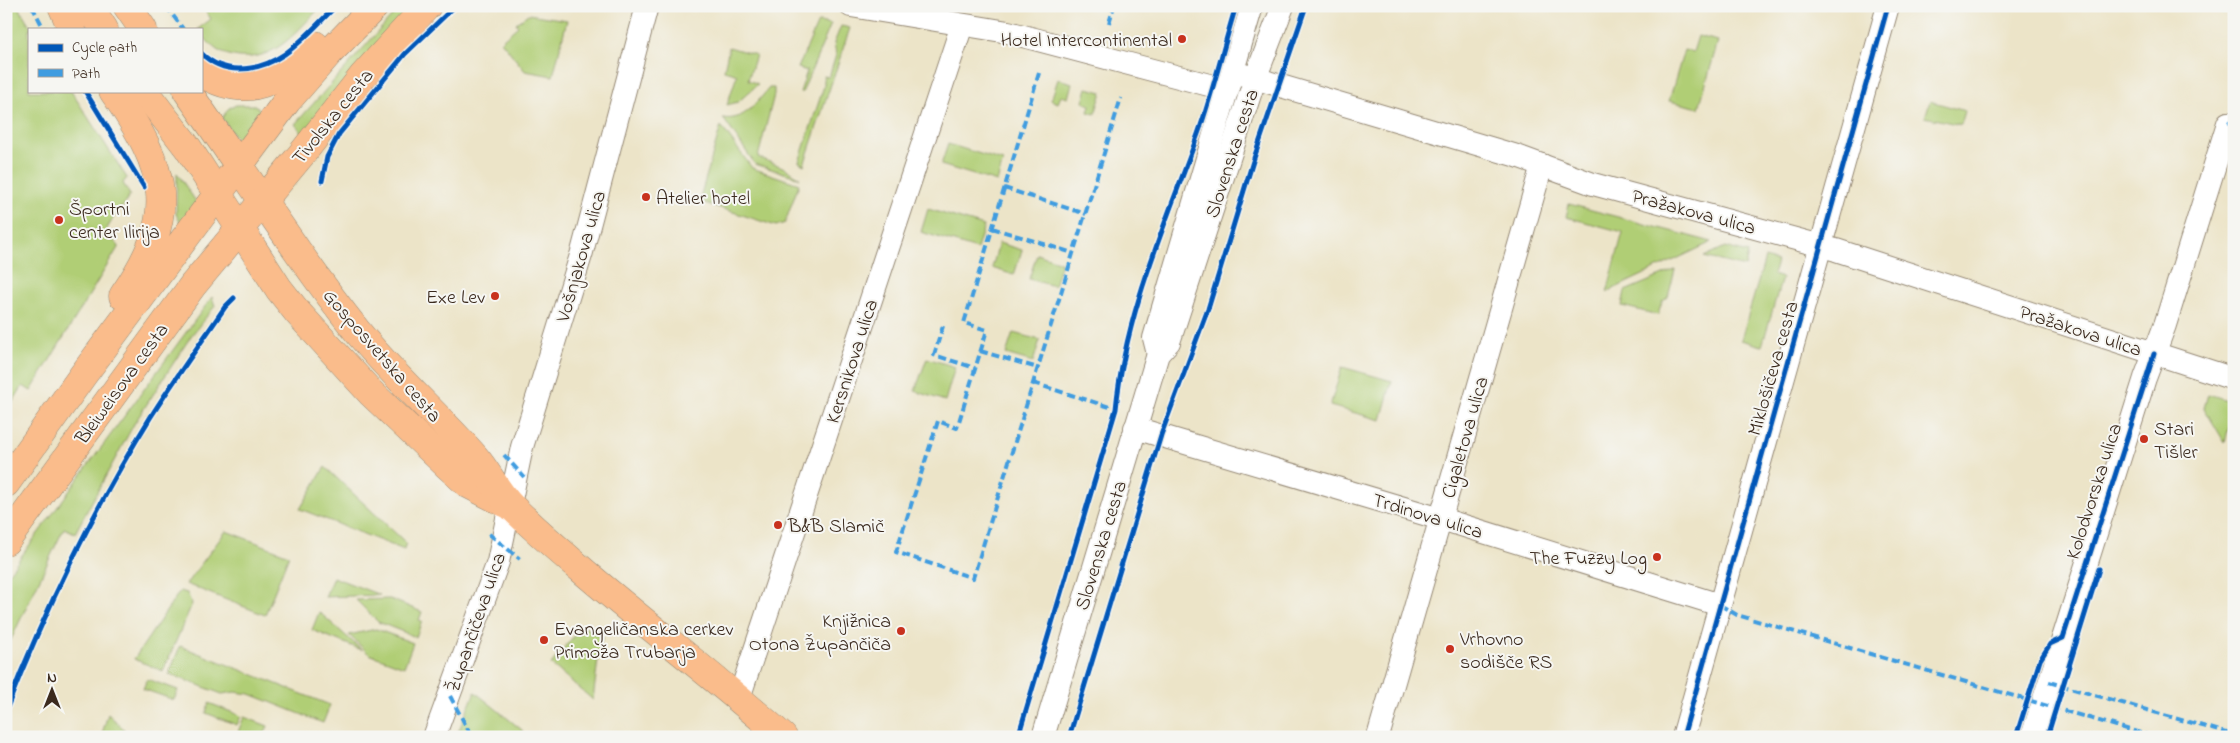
<svg xmlns="http://www.w3.org/2000/svg" width="2240" height="743" font-family="'Indie Flower',sans-serif">
<style>
.green{fill:#b0ce75;stroke:#767c4a}
.lines{fill:none;stroke-linecap:round;stroke-linejoin:round}
.minor-casing{stroke:#948773;stroke-width:24}
.major-casing{stroke:#948773;stroke-width:29}
.minor{stroke:#fff;stroke-width:22}
.major{stroke:#fabc8b;stroke-width:28}
.quiet{stroke:#3f9ce0;stroke-width:4;stroke-dasharray:8 4;stroke-linecap:butt}
.cycleway-casing{stroke:#f6f6f2;stroke-width:8}
.cycleway{stroke:#0057b8;stroke-width:5}
.poi-dot{fill:#c8321e;stroke:#f6f6f2;stroke-width:2}
.labels{text-anchor:middle;stroke-width:4;stroke-linejoin:round;paint-order:stroke}
.poi-label{font-size:20px;fill:#3b2a1e;stroke:#f6f6f2;text-anchor:start}
.street-label{font-size:20px;fill:#3b2a1e;stroke:#f6f6f2}
</style>
<rect width="100%" height="100%" fill="#f6f6f2"/>
<filter id="ink" filterUnits="userSpaceOnUse"><feTurbulence type="fractalNoise" baseFrequency=".02" numOctaves="2"/><feDisplacementMap in="SourceGraphic" scale="10" xChannelSelector="R" yChannelSelector="G"/><feConvolveMatrix kernelMatrix="1 2 1 2 8 2 1 2 1" color-interpolation-filters="sRGB"/></filter>
<filter id="wash" filterUnits="userSpaceOnUse"><feTurbulence type="fractalNoise" baseFrequency=".0096" numOctaves="4" result="noise"/><feDisplacementMap in="SourceGraphic" scale="20" xChannelSelector="R" yChannelSelector="G"/><feGaussianBlur stdDeviation="1.12" result="paint"/><feColorMatrix in="noise" values="0 0 0 0 0 0 0 0 0 0 0 0 0 0 0 0 0 1.4 0 .05"/><feComposite in="paint" operator="in"/></filter>
<g filter="url(#wash)">
<rect width="100%" height="100%" fill="#ece4c8"/>
<g class="green">
<path d="M 6,6 L 18,6 L 32,29 L 29,29 L 29,91 L 71,91 L 127,178 L 123,183 L 130,195 L 122,208 L 120,207 L 105,232 L 119,246 L 31,391 L 23,386 L 6,412 Z"/>
<path d="M 202,6 L 322,6 C 298,29 277,61 239,57 C 232,56 223,54 217,50 C 211,45 201,37 201,29 L 198,29 L 211,19 Z"/>
<path d="M 401,6 L 411,6 L 303,134 L 295,124 Z"/>
<path d="M 528,14 L 567,20 L 553,76 L 525,71 L 501,41 L 518,26 L 516,23 Z"/>
<path d="M 818,22 L 831,24 L 802,93 L 800,92 L 807,71 L 798,68 Z"/>
<path d="M 841,26 L 850,28 L 804,165 L 799,162 L 824,86 L 824,76 L 829,77 L 836,55 L 834,43 Z"/>
<path d="M 1698,36 L 1718,41 L 1699,108 L 1669,101 L 1684,50 L 1693,52 Z"/>
<path d="M 729,47 L 756,55 L 748,80 L 758,84 L 738,102 L 727,105 L 737,75 L 724,70 Z"/>
<path d="M 1058,79 L 1072,83 L 1068,98 L 1061,96 L 1058,103 L 1051,100 Z"/>
<path d="M 769,88 L 774,88 L 774,95 L 758,157 L 785,168 L 800,178 L 755,164 L 723,118 C 744,122 757,102 769,88 Z"/>
<path d="M 1087,88 L 1102,92 L 1095,114 L 1088,112 L 1090,105 L 1083,102 Z"/>
<path d="M 1930,101 L 1965,111 L 1961,125 L 1925,117 Z"/>
<path d="M 236,105 L 255,105 L 263,114 L 239,143 L 222,118 L 229,108 Z"/>
<path d="M 721,126 L 752,168 L 799,184 L 785,223 L 776,226 L 699,201 Z"/>
<path d="M 948,144 L 1003,161 L 997,182 L 941,165 Z"/>
<path d="M 177,173 L 197,203 L 182,226 L 176,214 Z"/>
<path d="M 1569,204 L 1712,242 L 1607,292 L 1623,232 L 1566,217 Z"/>
<path d="M 928,209 L 984,226 L 977,249 L 921,232 Z"/>
<path d="M 999,243 L 1022,250 L 1014,275 L 992,268 Z"/>
<path d="M 1725,247 L 1748,253 L 1745,267 L 1704,257 Z"/>
<path d="M 1037,254 L 1061,262 L 1054,286 L 1029,279 Z"/>
<path d="M 1765,258 L 1777,262 L 1773,275 L 1782,278 L 1762,346 L 1741,340 Z"/>
<path d="M 1675,270 L 1668,297 L 1662,302 L 1658,315 L 1622,306 L 1625,291 Z"/>
<path d="M 212,297 L 215,306 L 191,336 L 134,424 L 75,533 L 64,528 L 6,650 L 6,577 Z"/>
<path d="M 1013,333 L 1040,340 L 1033,362 L 1006,354 Z"/>
<path d="M 927,358 L 955,367 L 945,401 L 915,391 Z"/>
<path d="M 1342,367 L 1392,381 L 1381,420 L 1330,406 Z"/>
<path d="M 2208,394 L 2234,402 L 2234,421 L 2230,421 L 2225,443 L 2204,408 Z"/>
<path d="M 325,467 L 406,543 L 404,550 L 300,509 Z"/>
<path d="M 226,531 L 289,555 L 265,615 L 186,584 Z"/>
<path d="M 333,577 L 380,595 L 325,597 Z"/>
<path d="M 180,591 L 187,593 L 192,604 L 163,671 L 134,659 Z"/>
<path d="M 390,599 L 422,612 L 419,620 L 422,621 L 416,637 L 378,622 L 356,600 Z"/>
<path d="M 319,612 L 362,650 L 312,630 Z"/>
<path d="M 582,626 L 603,637 L 600,643 L 593,700 L 551,664 Z"/>
<path d="M 376,629 L 413,643 L 404,667 L 369,654 L 349,635 Z"/>
<path d="M 180,646 L 330,705 L 323,723 L 250,694 L 235,692 L 222,694 L 169,674 Z"/>
<path d="M 147,679 L 178,690 L 174,700 L 143,689 Z"/>
<path d="M 475,692 L 522,730 L 524,737 L 456,737 Z"/>
<path d="M 209,703 L 241,716 L 237,725 L 206,713 Z"/>
<path d="M 108,714 L 124,729 L 121,737 L 101,737 Z"/>
<path d="M 244,717 L 268,726 L 263,737 L 236,737 Z"/>
</g>
</g>
<g filter="url(#ink)">
<g class="lines">
<defs>
<g id="minor">
<path d="M 851,6 L 1008,32 L 1228,90"/>
<path d="M 1234,72 L 1517,156 L 1593,184 L 1836,250 L 2234,379"/>
<path d="M 1158,354 L 1154,338 L 1252,6"/>
<path d="M 1135,428 L 1461,525 L 1720,605"/>
<path d="M 739,698 L 962,25"/>
<path d="M 434,737 L 498,562 L 522,447 L 582,252 L 647,6"/>
<path d="M 1043,737 L 1158,354 L 1169,342 L 1255,79 L 1283,6"/>
<path d="M 1378,737 L 1542,165"/>
<path d="M 1683,737 L 1888,6"/>
<path d="M 2032,737 L 2145,378 L 2165,325 L 2228,123"/>
</g>
<g id="major">
<path d="M 62,6 L 72,29"/>
<path d="M 89,6 L 104,29"/>
<path d="M 127,6 L 143,29"/>
<path d="M 201,73 C 250,102 279,81 315,45"/>
<path d="M 113,91 C 168,171 180,213 123,296"/>
<path d="M 144,91 L 188,148 L 279,289 L 298,313 L 371,393 L 448,466 L 468,484 L 505,503"/>
<path d="M 187,91 C 244,171 296,254 357,331 C 393,376 437,414 475,457 C 489,473 497,493 512,507 C 597,589 695,659 783,737"/>
<path d="M 6,483 L 83,375 L 287,101 L 329,53 L 375,6"/>
<path d="M 6,541 L 193,285 L 301,155 L 363,76 L 427,6"/>
</g>
</defs>
<use href="#minor" class="minor-casing"/>
<use href="#major" class="major-casing"/>
<use href="#minor" class="minor"/>
<use href="#major" class="major"/>
<g class="quiet">
<path d="M 32,6 L 44,29"/>
<path d="M 166,6 L 183,29"/>
<path d="M 1109,23 L 1114,6"/>
<path d="M 1039,73 L 964,323 L 987,330 L 957,428 L 938,421 L 896,552 L 973,578 L 1121,98"/>
<path d="M 2228,123 L 2234,121"/>
<path d="M 1004,188 L 1086,214"/>
<path d="M 992,228 L 1073,253"/>
<path d="M 943,326 L 934,355 L 975,368"/>
<path d="M 980,351 L 1038,368"/>
<path d="M 1033,383 L 1116,409"/>
<path d="M 504,455 L 524,477"/>
<path d="M 489,534 L 520,559"/>
<path d="M 1720,605 L 1737,615 L 2154,737"/>
<path d="M 2049,682 L 2234,735"/>
<path d="M 450,696 L 472,737"/>
</g>
<defs>
<g id="cycleway">
<path d="M 201,53 C 211,63 224,69 239,69 C 282,69 307,34 336,6"/>
<path d="M 85,91 L 144,187"/>
<path d="M 322,181 L 327,157 L 339,134 L 405,54 L 455,6"/>
<path d="M 6,710 C 44,612 95,507 150,418 C 174,380 200,344 225,307 L 234,298"/>
<path d="M 1018,737 L 1116,409 C 1125,314 1166,223 1198,134 C 1213,92 1223,48 1236,6"/>
<path d="M 1069,737 L 1161,435 L 1208,309 L 1253,161 L 1306,6"/>
<path d="M 1683,737 L 1888,6"/>
<path d="M 2016,737 L 2040,660 L 2050,644 L 2063,638 L 2154,354"/>
<path d="M 2047,737 L 2099,569"/>
</g>
</defs>
<use href="#cycleway" class="cycleway-casing"/>
<use href="#cycleway" class="cycleway"/>
</g>
</g>
<g class="poi-dot">
<circle cx="1182" cy="39" r="5"/>
<circle cx="646" cy="197" r="5"/>
<circle cx="59" cy="220" r="5"/>
<circle cx="495" cy="296" r="5"/>
<circle cx="2144" cy="439" r="5"/>
<circle cx="778" cy="525" r="5"/>
<circle cx="1657" cy="557" r="5"/>
<circle cx="901" cy="631" r="5"/>
<circle cx="544" cy="640" r="5"/>
<circle cx="1450" cy="649" r="5"/>
</g>
<g class="labels">
<g class="poi-label">
<text x="1172" y="46" text-anchor="end">Hotel Intercontinental</text>
<text x="656" y="204">Atelier hotel</text>
<text x="69" y="215">Športni<tspan x="69" dy="23">center Ilirija</tspan></text>
<text x="485" y="303" text-anchor="end">Exe Lev</text>
<text x="2154" y="435">Stari<tspan x="2154" dy="23">Tišler</tspan></text>
<text x="788" y="532">B&amp;B Slamič</text>
<text x="1647" y="564" text-anchor="end">The Fuzzy Log</text>
<text x="891" y="627" text-anchor="end">Knjižnica<tspan x="891" dy="23">Otona Župančiča</tspan></text>
<text x="554" y="635">Evangeličanska cerkev<tspan x="554" dy="23">Primoža Trubarja</tspan></text>
<text x="1460" y="645">Vrhovno<tspan x="1460" dy="23">sodišče RS</tspan></text>
</g>
<g class="street-label">
<text transform="translate(332 116) rotate(-51)" y="7">Tivolska cesta</text>
<text transform="translate(1231 153) rotate(-72)" y="7">Slovenska cesta</text>
<text transform="translate(1694 211) rotate(15)" y="7">Pražakova ulica</text>
<text transform="translate(580 256) rotate(-74)" y="7">Vošnjakova ulica</text>
<text transform="translate(2081 330) rotate(18)" y="7">Pražakova ulica</text>
<text transform="translate(383 355) rotate(49)" y="7">Gosposvetska cesta</text>
<text transform="translate(851 361) rotate(-72)" y="7">Kersnikova ulica</text>
<text transform="translate(1772 368) rotate(-74)" y="7">Miklošičeva cesta</text>
<text transform="translate(121 383) rotate(-54)" y="7">Bleiweisova cesta</text>
<text transform="translate(1464 437) rotate(-74)" y="7">Cigaletova ulica</text>
<text transform="translate(2093 491) rotate(-72)" y="7">Kolodvorska ulica</text>
<text transform="translate(1428 515) rotate(17)" y="7">Trdinova ulica</text>
<text transform="translate(1100 545) rotate(-73)" y="7">Slovenska cesta</text>
<text transform="translate(475 622) rotate(-71)" y="7">Župančičeva ulica</text>
</g>
</g>
<rect width="2240" height="743" fill="none" stroke="#f6f6f2" stroke-width="25"/>
<rect x="28" y="28" width="175" height="65" fill="#f6f6f2" stroke="#aba49d"/>
<rect x="38" y="44" width="25" height="8" fill="#0057b8" stroke="#aba49d"/>
<text x="72" y="52" font-size="15" fill="#3b2a1e">Cycle path</text>
<rect x="38" y="69" width="25" height="8" fill="#3f9ce0" stroke="#aba49d"/>
<text x="72" y="78" font-size="15" fill="#3b2a1e">Path</text>
<g transform="translate(52 690)" stroke="#f6f6f2" stroke-width="4" paint-order="stroke">
<path d="M0-4L9 19L0 12L-9 19Z" fill="#3b2a1e"/>
<text y="-8" font-size="14" font-weight="bold" text-anchor="middle" fill="#3b2a1e">N</text>
</g>
</svg>
